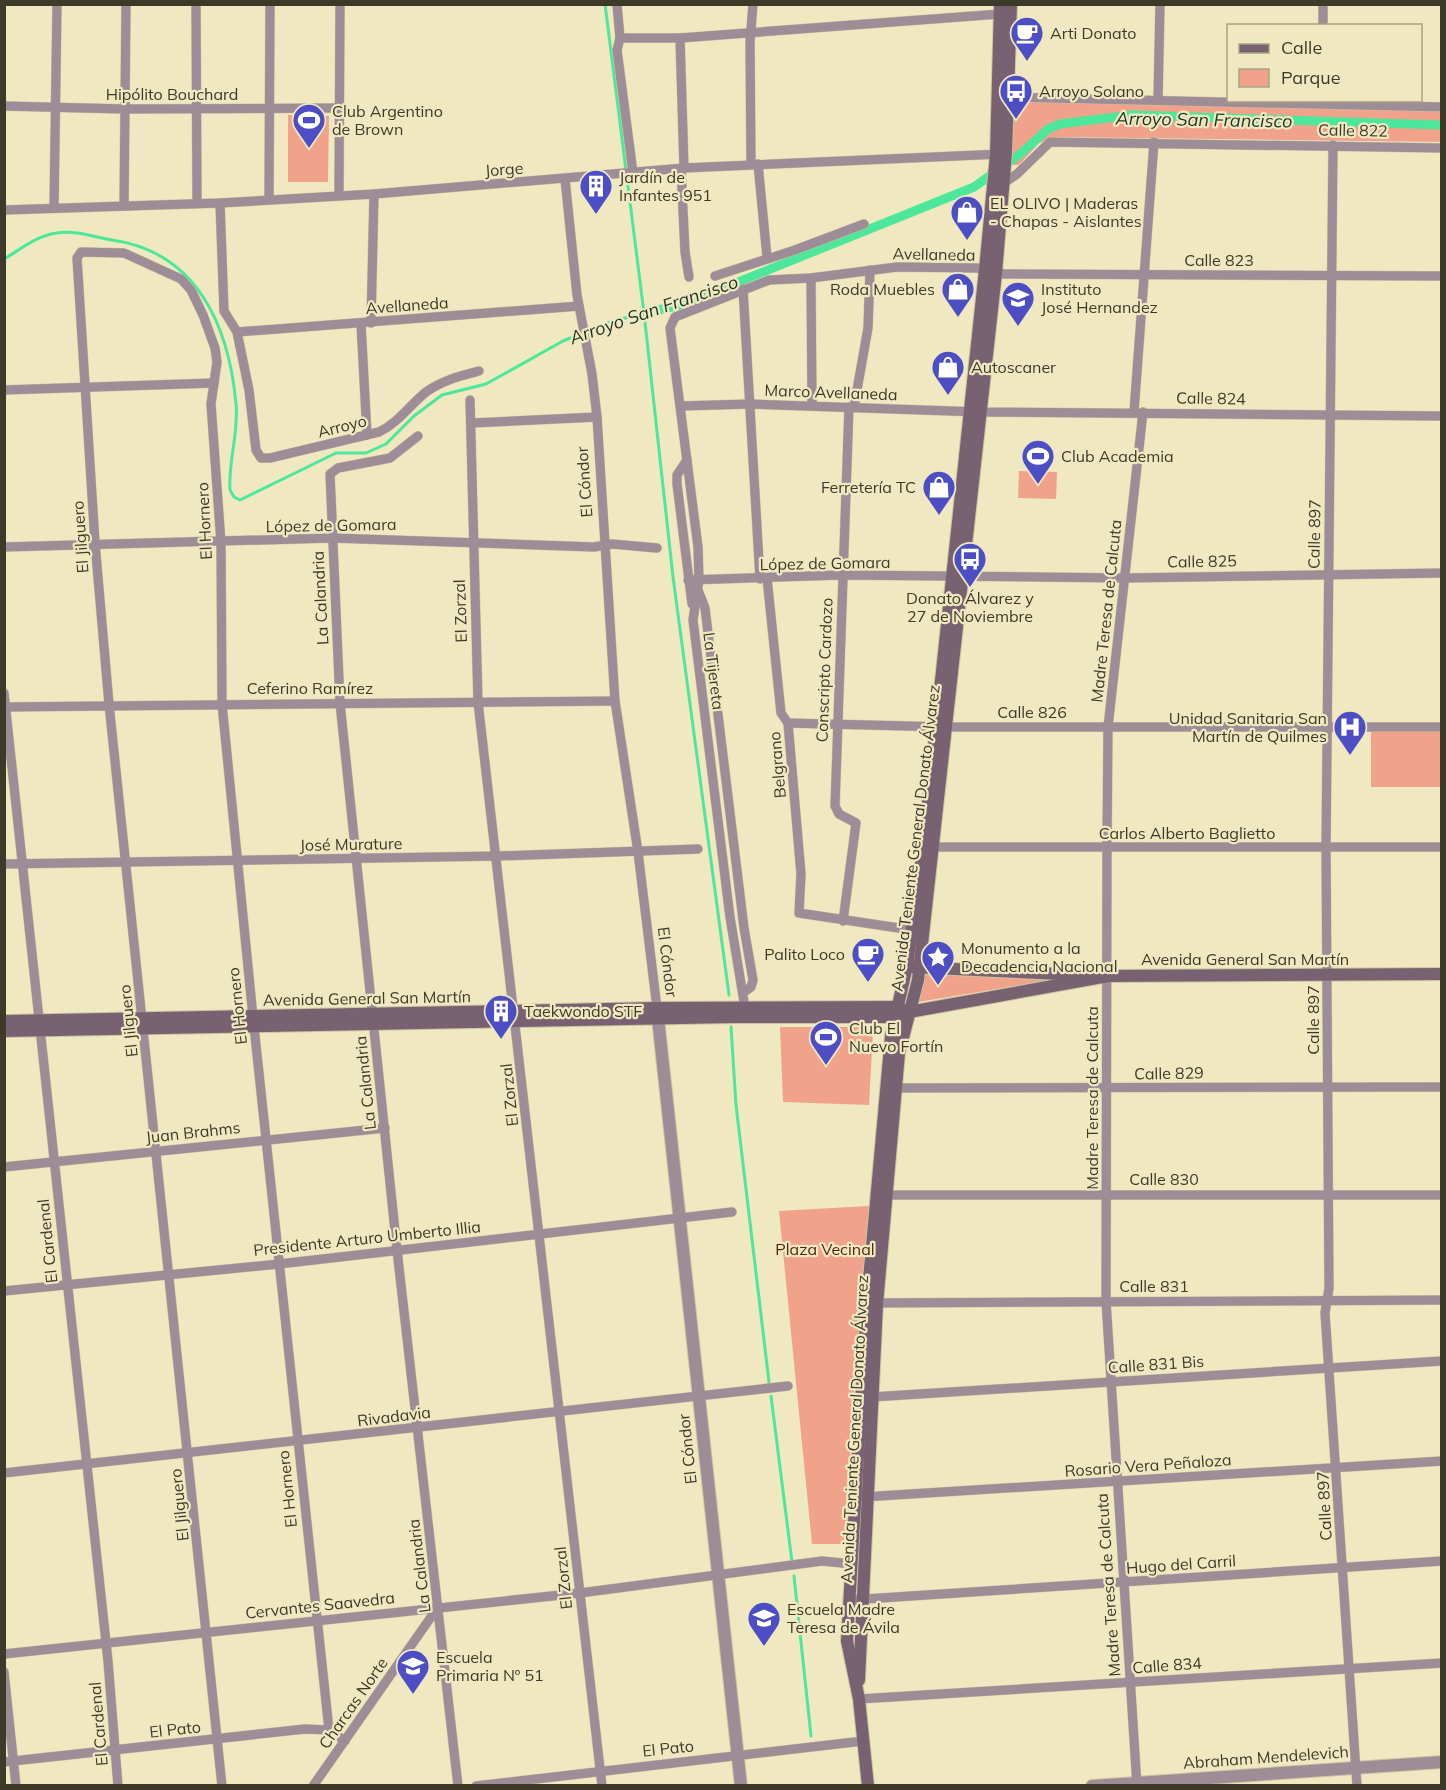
<svg xmlns="http://www.w3.org/2000/svg" width="1446" height="1790" font-family="Mulish,sans-serif">
<style>
.green{fill:#f1a28a}
.lines{fill:none;stroke-linecap:round;stroke-linejoin:round}
.stream{stroke:#4de79b;stroke-width:3}
.canal{stroke:#4de79b;stroke-width:9}
.minor-casing{stroke:#ccc5a2;stroke-width:10}
.tertiary-casing{stroke:#ccc5a2;stroke-width:14}
.secondary-casing{stroke:#ccc5a2;stroke-width:14}
.minor{stroke:#9c8d97;stroke-width:9}
.tertiary{stroke:#9c8d97;stroke-width:12}
.secondary{stroke:#786271;stroke-width:12}
.labels{text-anchor:middle;stroke-width:4.5;stroke-linejoin:round;paint-order:stroke}
.poi-label{font-size:16px;fill:#3d3a2a;stroke:#f0e8c0;text-anchor:start}
.street-label{font-size:16px;fill:#3d3a2a;stroke:#f0e8c0}
.park-label{font-size:16px;fill:#511f10;stroke:#f0e8c0}
.water-label{font-size:18px;font-style:italic;fill:#1c3426;stroke:#f0e8c0}
</style>
<rect width="100%" height="100%" fill="#f0e8c0"/>
<g class="green">
<path d="M 1014,102 L 1441,110 L 1441,142 L 1057,137 L 1039,143 L 1019,165 L 1009,165 Z"/>
<path d="M 288,115 L 329,116 L 328,182 L 288,182 Z"/>
<path d="M 1019,471 L 1057,472 L 1056,499 L 1018,498 Z"/>
<rect x="1371" y="732" width="70" height="55"/>
<path d="M 926,972 L 1046,977 L 1045,981 L 918,1002 Z"/>
<path d="M 780,1027 L 870,1027 L 873,1030 L 869,1105 L 783,1102 Z"/>
<path d="M 869,1206 L 856,1363 L 845,1544 L 812,1544 L 779,1211 Z"/>
</g>
<g class="lines">
<g class="stream">
<path d="M 605,4 L 644,313 L 673,577 L 729,995"/>
<path d="M 4,259 C 21,249 38,235 57,233 C 74,230 95,237 112,240 C 197,252 229,326 236,404 C 239,432 228,462 230,490 L 234,497 L 240,500 L 336,453 L 366,453 L 386,444 L 414,416 L 442,395 L 486,384 L 563,341 L 610,322 L 644,313"/>
<path d="M 731,1027 L 736,1105 L 769,1382"/>
<path d="M 771,1396 L 792,1562"/>
<path d="M 794,1576 L 811,1736"/>
</g>
<path class="canal" d="M 644,313 L 681,305 L 974,187 L 1019,155 L 1048,129 L 1060,124 L 1132,115 L 1442,125"/>
<defs>
<g id="minor">
<path d="M 196,4 L 197,203"/>
<path d="M 617,4 L 620,38 L 617,50 L 633,173"/>
<path d="M 1323,26 L 1323,4"/>
<path d="M 620,38 L 680,38 L 1000,14"/>
<path d="M 680,38 L 684,168"/>
<path d="M 1003,97 L 1442,107"/>
<path d="M 1158,100 L 1160,4"/>
<path d="M 4,106 L 124,109 L 339,108"/>
<path d="M 1333,145 L 1326,848 L 1329,1288 L 1325,1313 L 1357,1786"/>
<path d="M 751,164 L 750,42 L 753,4"/>
<path d="M 758,164 L 767,257"/>
<path d="M 681,169 L 685,252 L 689,277"/>
<path d="M 565,179 L 577,295 L 592,374 L 597,417 L 615,701 L 638,852 L 657,1008"/>
<path d="M 1001,185 L 1017,174 L 1050,142 L 1442,148"/>
<path d="M 339,195 L 340,4"/>
<path d="M 269,199 L 270,4"/>
<path d="M 220,203 L 224,311 L 237,332 L 249,390 L 256,450 L 261,458 L 270,458 L 379,432 C 398,423 410,405 426,392 C 443,380 460,376 479,371"/>
<path d="M 124,206 L 126,4"/>
<path d="M 54,208 L 57,4"/>
<path d="M 4,210 L 220,203 L 374,194 L 684,168 L 1002,154"/>
<path d="M 715,276 L 795,250 L 864,224"/>
<path d="M 811,278 L 812,405"/>
<path d="M 743,289 L 760,579"/>
<path d="M 371,323 L 374,194"/>
<path d="M 361,324 L 367,435"/>
<path d="M 237,332 L 579,306"/>
<path d="M 4,390 L 214,383"/>
<path d="M 470,400 L 478,702 L 602,1786"/>
<path d="M 681,406 L 750,404 L 980,412 L 1442,416"/>
<path d="M 854,407 L 868,328 L 870,270"/>
<path d="M 1134,412 L 1154,142"/>
<path d="M 472,423 L 597,417"/>
<path d="M 418,436 L 390,458 L 338,468 L 330,474 L 340,703 L 397,1250 L 458,1786"/>
<path d="M 687,460 L 677,475 L 677,484 L 692,604"/>
<path d="M 4,547 L 332,538 L 594,547 L 612,544 L 657,548"/>
<path d="M 767,578 L 781,713 L 788,723 L 801,874 L 799,913 L 912,930"/>
<path d="M 688,580 L 842,575 L 1125,578 L 1442,573"/>
<path d="M 698,590 L 705,608 L 744,928 L 753,980 L 751,987 L 744,992"/>
<path d="M 4,693 L 108,1661 L 118,1786"/>
<path d="M 4,707 L 615,701"/>
<path d="M 788,723 L 946,727 L 1442,727"/>
<path d="M 933,847 L 1442,847"/>
<path d="M 4,864 L 498,856 L 698,849"/>
<path d="M 843,921 L 856,823 L 839,814 L 835,806 L 849,407"/>
<path d="M 746,1014 L 730,917 L 693,620 L 699,580 L 698,547 L 670,328 L 675,317 L 769,280 L 811,278 L 897,267 L 977,268 L 1004,274 L 1442,276"/>
<path d="M 896,1088 L 1442,1087"/>
<path d="M 4,1167 L 385,1128"/>
<path d="M 886,1195 L 1442,1195"/>
<path d="M 4,1291 L 279,1264 L 732,1212"/>
<path d="M 872,1303 L 1442,1300"/>
<path d="M 872,1397 L 1442,1361"/>
<path d="M 4,1473 L 788,1386"/>
<path d="M 863,1497 L 1442,1461"/>
<path d="M 850,1600 L 1442,1561"/>
<path d="M 4,1654 L 580,1593 L 822,1561 L 852,1564"/>
<path d="M 4,1672 L 16,1786"/>
<path d="M 859,1699 L 1442,1663"/>
<path d="M 4,1762 L 305,1729 L 329,1730 L 345,1741"/>
<path d="M 222,1786 L 109,704 L 95,543 L 77,258 L 81,252 L 124,253 L 181,279 L 191,290 L 203,315 L 215,348 L 217,362 L 211,404 L 221,543 L 222,704 L 253,1017 L 329,1730"/>
<path d="M 313,1786 L 438,1607"/>
<path d="M 476,1786 L 863,1741"/>
<path d="M 1137,1786 L 1106,1301 L 1107,849 L 1108,727 L 1143,412"/>
</g>
<g id="tertiary">
<path d="M 657,1009 L 741,1786"/>
<path d="M 1092,1786 L 1442,1762"/>
</g>
<g id="secondary">
<path d="M 911,967 L 1082,975"/>
<path d="M 4,1021 L 657,1008 L 897,1007 L 902,1009"/>
<path d="M 4,1031 L 735,1017 L 894,1017 L 909,1012 L 1108,976 L 1442,974"/>
<path d="M 859,1680 L 877,1304 L 899,1053 L 918,980 L 996,273 L 1006,153 L 1011,4"/>
<path d="M 868,1786 L 859,1699 L 847,1641 L 867,1302 L 891,1036 L 907,966 L 923,849 L 985,270 L 996,155 L 1000,4"/>
</g>
</defs>
<use href="#minor" class="minor-casing"/>
<use href="#tertiary" class="tertiary-casing"/>
<use href="#secondary" class="secondary-casing"/>
<use href="#minor" class="minor"/>
<use href="#tertiary" class="tertiary"/>
<use href="#secondary" class="secondary"/>
</g>
<defs>
<symbol id="cafe-pin" viewBox="-11 -11 22 30"><path d="M0 17L-7.5 6A9.5 9.5 0 1 1 7.5 6Z" fill="#4e4ec4" stroke="#f0e8c0"/><path d="M-5.5-4.5H6V0H3Q3 3.5 0 3.5H-2.5Q-5.5 3.5-5.5 0ZM3-3.2v2h1.7v-2ZM-6 4.5H4V6H-6Z" fill="#fff"/></symbol>
<symbol id="bus-pin" viewBox="-11 -11 22 30"><path d="M0 17L-7.5 6A9.5 9.5 0 1 1 7.5 6Z" fill="#4e4ec4" stroke="#f0e8c0"/><path d="M-5-6H5V4H4V6H2V4H-2V6H-4V4H-5ZM-3.5-4V0h7V-4ZM-3.5 1.2v1.5H-2V1.2ZM2 1.2v1.5H3.5V1.2Z" fill="#fff"/></symbol>
<symbol id="stadium-pin" viewBox="-11 -11 22 30"><path d="M0 17L-7.5 6A9.5 9.5 0 1 1 7.5 6Z" fill="#4e4ec4" stroke="#f0e8c0"/><path d="M0-5a6.5 5 0 1 0 0 10a6.5 5 0 1 0 0-10ZM-3.5-1.8h7v3.6h-7Z" fill="#fff"/></symbol>
<symbol id="building-pin" viewBox="-11 -11 22 30"><path d="M0 17L-7.5 6A9.5 9.5 0 1 1 7.5 6Z" fill="#4e4ec4" stroke="#f0e8c0"/><path d="M-4-6H4V6H1V3H-1V6H-4ZM-2.5-4.3h1.7v1.8h-1.7ZM.8-4.3h1.7v1.8H.8ZM-2.5-1h1.7V.8h-1.7ZM.8-1h1.7V.8H.8Z" fill="#fff"/></symbol>
<symbol id="shop-pin" viewBox="-11 -11 22 30"><path d="M0 17L-7.5 6A9.5 9.5 0 1 1 7.5 6Z" fill="#4e4ec4" stroke="#f0e8c0"/><path d="M-5-2.5h2.3a2.7 3.5 0 0 1 5.4 0H5L5.5 6h-11ZM-1.5-2.5h3a1.5 2.3 0 0 0-3 0Z" fill="#fff"/></symbol>
<symbol id="school-pin" viewBox="-11 -11 22 30"><path d="M0 17L-7.5 6A9.5 9.5 0 1 1 7.5 6Z" fill="#4e4ec4" stroke="#f0e8c0"/><path d="M0-5L7-2L0 1L-7-2ZM-4 1L0 2.5L4 1V4Q0 6-4 4Z" fill="#fff"/></symbol>
<symbol id="hospital-pin" viewBox="-11 -11 22 30"><path d="M0 17L-7.5 6A9.5 9.5 0 1 1 7.5 6Z" fill="#4e4ec4" stroke="#f0e8c0"/><path d="M-5-5h3v3.5h4V-5h3V5h-3V1.5h-4V5h-3Z" fill="#fff"/></symbol>
<symbol id="sight-pin" viewBox="-11 -11 22 30"><path d="M0 17L-7.5 6A9.5 9.5 0 1 1 7.5 6Z" fill="#4e4ec4" stroke="#f0e8c0"/><path d="M0-6L1.8-2.2L6-1.7L2.9 1.2L3.7 5.4L0 3.3L-3.7 5.4L-2.9 1.2L-6-1.7L-1.8-2.2Z" fill="#fff"/></symbol>
</defs>
<g fill-rule="evenodd">
<use href="#cafe-pin" x="1008" y="14" width="38" height="52"/>
<use href="#bus-pin" x="997" y="72" width="38" height="52"/>
<use href="#stadium-pin" x="290" y="101" width="38" height="52"/>
<use href="#building-pin" x="577" y="167" width="38" height="52"/>
<use href="#shop-pin" x="948" y="193" width="38" height="52"/>
<use href="#shop-pin" x="939" y="270" width="38" height="52"/>
<use href="#school-pin" x="999" y="279" width="38" height="52"/>
<use href="#shop-pin" x="929" y="348" width="38" height="52"/>
<use href="#stadium-pin" x="1019" y="437" width="38" height="52"/>
<use href="#shop-pin" x="920" y="468" width="38" height="52"/>
<use href="#bus-pin" x="951" y="540" width="38" height="52"/>
<use href="#hospital-pin" x="1331" y="708" width="38" height="52"/>
<use href="#cafe-pin" x="849" y="935" width="38" height="52"/>
<use href="#sight-pin" x="919" y="938" width="38" height="52"/>
<use href="#building-pin" x="482" y="992" width="38" height="52"/>
<use href="#stadium-pin" x="807" y="1018" width="38" height="52"/>
<use href="#school-pin" x="745" y="1599" width="38" height="52"/>
<use href="#school-pin" x="394" y="1647" width="38" height="52"/>
</g>
<g class="labels">
<g class="poi-label">
<text x="1050" y="39">Arti Donato</text>
<text x="1039" y="97">Arroyo Solano</text>
<text x="332" y="117">Club Argentino<tspan x="332" dy="18">de Brown</tspan></text>
<text x="619" y="183">Jardín de<tspan x="619" dy="18">Infantes 951</tspan></text>
<text x="990" y="209">EL OLIVO | Maderas<tspan x="990" dy="18">- Chapas - Aislantes</tspan></text>
<text x="935" y="295" text-anchor="end">Roda Muebles</text>
<text x="1041" y="295">Instituto<tspan x="1041" dy="18">José Hernandez</tspan></text>
<text x="971" y="373">Autoscaner</text>
<text x="1061" y="462">Club Academia</text>
<text x="916" y="493" text-anchor="end">Ferretería TC</text>
<text x="970" y="604" text-anchor="middle">Donato Álvarez y<tspan x="970" dy="18">27 de Noviembre</tspan></text>
<text x="1327" y="724" text-anchor="end">Unidad Sanitaria San<tspan x="1327" dy="18">Martín de Quilmes</tspan></text>
<text x="961" y="954">Monumento a la<tspan x="961" dy="18">Decadencia Nacional</tspan></text>
<text x="845" y="960" text-anchor="end">Palito Loco</text>
<text x="524" y="1017">Taekwondo STF</text>
<text x="849" y="1034">Club El<tspan x="849" dy="18">Nuevo Fortín</tspan></text>
<text x="787" y="1615">Escuela Madre<tspan x="787" dy="18">Teresa de Ávila</tspan></text>
<text x="436" y="1663">Escuela<tspan x="436" dy="18">Primaria Nº 51</tspan></text>
</g>
<g class="street-label">
<text x="172" y="100">Hipólito Bouchard</text>
<text transform="translate(1353 130) rotate(1)" y="6">Calle 822</text>
<text transform="translate(504 169) rotate(-4)" y="6">Jorge</text>
<text transform="translate(934 254) rotate(1)" y="6">Avellaneda</text>
<text x="1219" y="266">Calle 823</text>
<text transform="translate(407 305) rotate(-4)" y="6">Avellaneda</text>
<text transform="translate(831 392) rotate(2)" y="6">Marco Avellaneda</text>
<text transform="translate(1211 398) rotate(1)" y="6">Calle 824</text>
<text transform="translate(342 426) rotate(-14)" y="6">Arroyo</text>
<text transform="translate(584 482) rotate(-94)" y="6">El Cóndor</text>
<text transform="translate(204 521) rotate(-93)" y="6">El Hornero</text>
<text transform="translate(331 525) rotate(-1)" y="6">López de Gomara</text>
<text transform="translate(1314 534) rotate(-89)" y="6">Calle 897</text>
<text transform="translate(80 537) rotate(-94)" y="6">El Jilguero</text>
<text transform="translate(1202 561) rotate(-1)" y="6">Calle 825</text>
<text transform="translate(825 563) rotate(-1)" y="6">López de Gomara</text>
<text transform="translate(320 598) rotate(-93)" y="6">La Calandria</text>
<text transform="translate(460 611) rotate(-92)" y="6">El Zorzal</text>
<text transform="translate(1106 611) rotate(-84)" y="6">Madre Teresa de Calcuta</text>
<text transform="translate(824 670) rotate(-88)" y="6">Conscripto Cardozo</text>
<text transform="translate(714 671) rotate(83)" y="6">La Tijereta</text>
<text x="310" y="694">Ceferino Ramírez</text>
<text x="1032" y="718">Calle 826</text>
<text transform="translate(777 765) rotate(-95)" y="6">Belgrano</text>
<text x="1187" y="839">Carlos Alberto Baglietto</text>
<text transform="translate(915 838) rotate(-83)" y="6">Avenida Teniente General Donato Álvarez</text>
<text transform="translate(351 844) rotate(-1)" y="6">José Murature</text>
<text x="1245" y="965">Avenida General San Martín</text>
<text transform="translate(668 962) rotate(83)" y="6">El Cóndor</text>
<text transform="translate(367 998) rotate(-1)" y="6">Avenida General San Martín</text>
<text transform="translate(237 1006) rotate(-96)" y="6">El Hornero</text>
<text transform="translate(1313 1020) rotate(-90)" y="6">Calle 897</text>
<text transform="translate(128 1021) rotate(-96)" y="6">El Jilguero</text>
<text transform="translate(1169 1073) rotate(-1)" y="6">Calle 829</text>
<text transform="translate(365 1083) rotate(-96)" y="6">La Calandria</text>
<text transform="translate(509 1095) rotate(-96)" y="6">El Zorzal</text>
<text transform="translate(1092 1098) rotate(-90)" y="6">Madre Teresa de Calcuta</text>
<text transform="translate(193 1132) rotate(-6)" y="6">Juan Brahms</text>
<text x="1164" y="1185">Calle 830</text>
<text transform="translate(367 1238) rotate(-6)" y="6">Presidente Arturo Umberto Illia</text>
<text transform="translate(47 1241) rotate(-96)" y="6">El Cardenal</text>
<text x="1154" y="1292">Calle 831</text>
<text transform="translate(1156 1364) rotate(-4)" y="6">Calle 831 Bis</text>
<text transform="translate(394 1416) rotate(-7)" y="6">Rivadavia</text>
<text transform="translate(854 1429) rotate(-87)" y="6">Avenida Teniente General Donato Álvarez</text>
<text transform="translate(687 1449) rotate(-96)" y="6">El Cóndor</text>
<text transform="translate(1148 1465) rotate(-4)" y="6">Rosario Vera Peñaloza</text>
<text transform="translate(287 1489) rotate(-96)" y="6">El Hornero</text>
<text transform="translate(179 1505) rotate(-96)" y="6">El Jilguero</text>
<text transform="translate(1324 1506) rotate(-93)" y="6">Calle 897</text>
<text transform="translate(1181 1564) rotate(-4)" y="6">Hugo del Carril</text>
<text transform="translate(419 1566) rotate(-97)" y="6">La Calandria</text>
<text transform="translate(563 1578) rotate(-96)" y="6">El Zorzal</text>
<text transform="translate(1108 1585) rotate(-94)" y="6">Madre Teresa de Calcuta</text>
<text transform="translate(320 1605) rotate(-6)" y="6">Cervantes Saavedra</text>
<text transform="translate(1167 1665) rotate(-4)" y="6">Calle 834</text>
<text transform="translate(353 1703) rotate(-55)" y="6">Charcas Norte</text>
<text transform="translate(98 1724) rotate(-95)" y="6">El Cardenal</text>
<text transform="translate(175 1729) rotate(-6)" y="6">El Pato</text>
<text transform="translate(668 1748) rotate(-6)" y="6">El Pato</text>
<text transform="translate(1266 1757) rotate(-4)" y="6">Abraham Mendelevich</text>
</g>
<g class="park-label">
<text x="825" y="1255">Plaza Vecinal</text>
</g>
<g class="water-label">
<text transform="translate(1204 120) rotate(1)" y="6">Arroyo San Francisco</text>
<text transform="translate(654 310) rotate(-19)" y="6">Arroyo San Francisco</text>
</g>
</g>
<rect width="1446" height="1790" fill="none" stroke="#3d3a2a" stroke-width="12"/>
<rect x="1227" y="24" width="195" height="78" fill="#f0e8c0" stroke="#a8a284" stroke-width="1.5"/>
<rect x="1239" y="44" width="30" height="9" fill="#786271" stroke="#a8a284" stroke-width="1.5"/>
<text x="1281" y="54" font-size="18" fill="#3d3a2a">Calle</text>
<rect x="1239" y="69" width="30" height="18" fill="#f1a28a" stroke="#a8a284" stroke-width="1.5"/>
<text x="1281" y="84" font-size="18" fill="#3d3a2a">Parque</text>
</svg>
